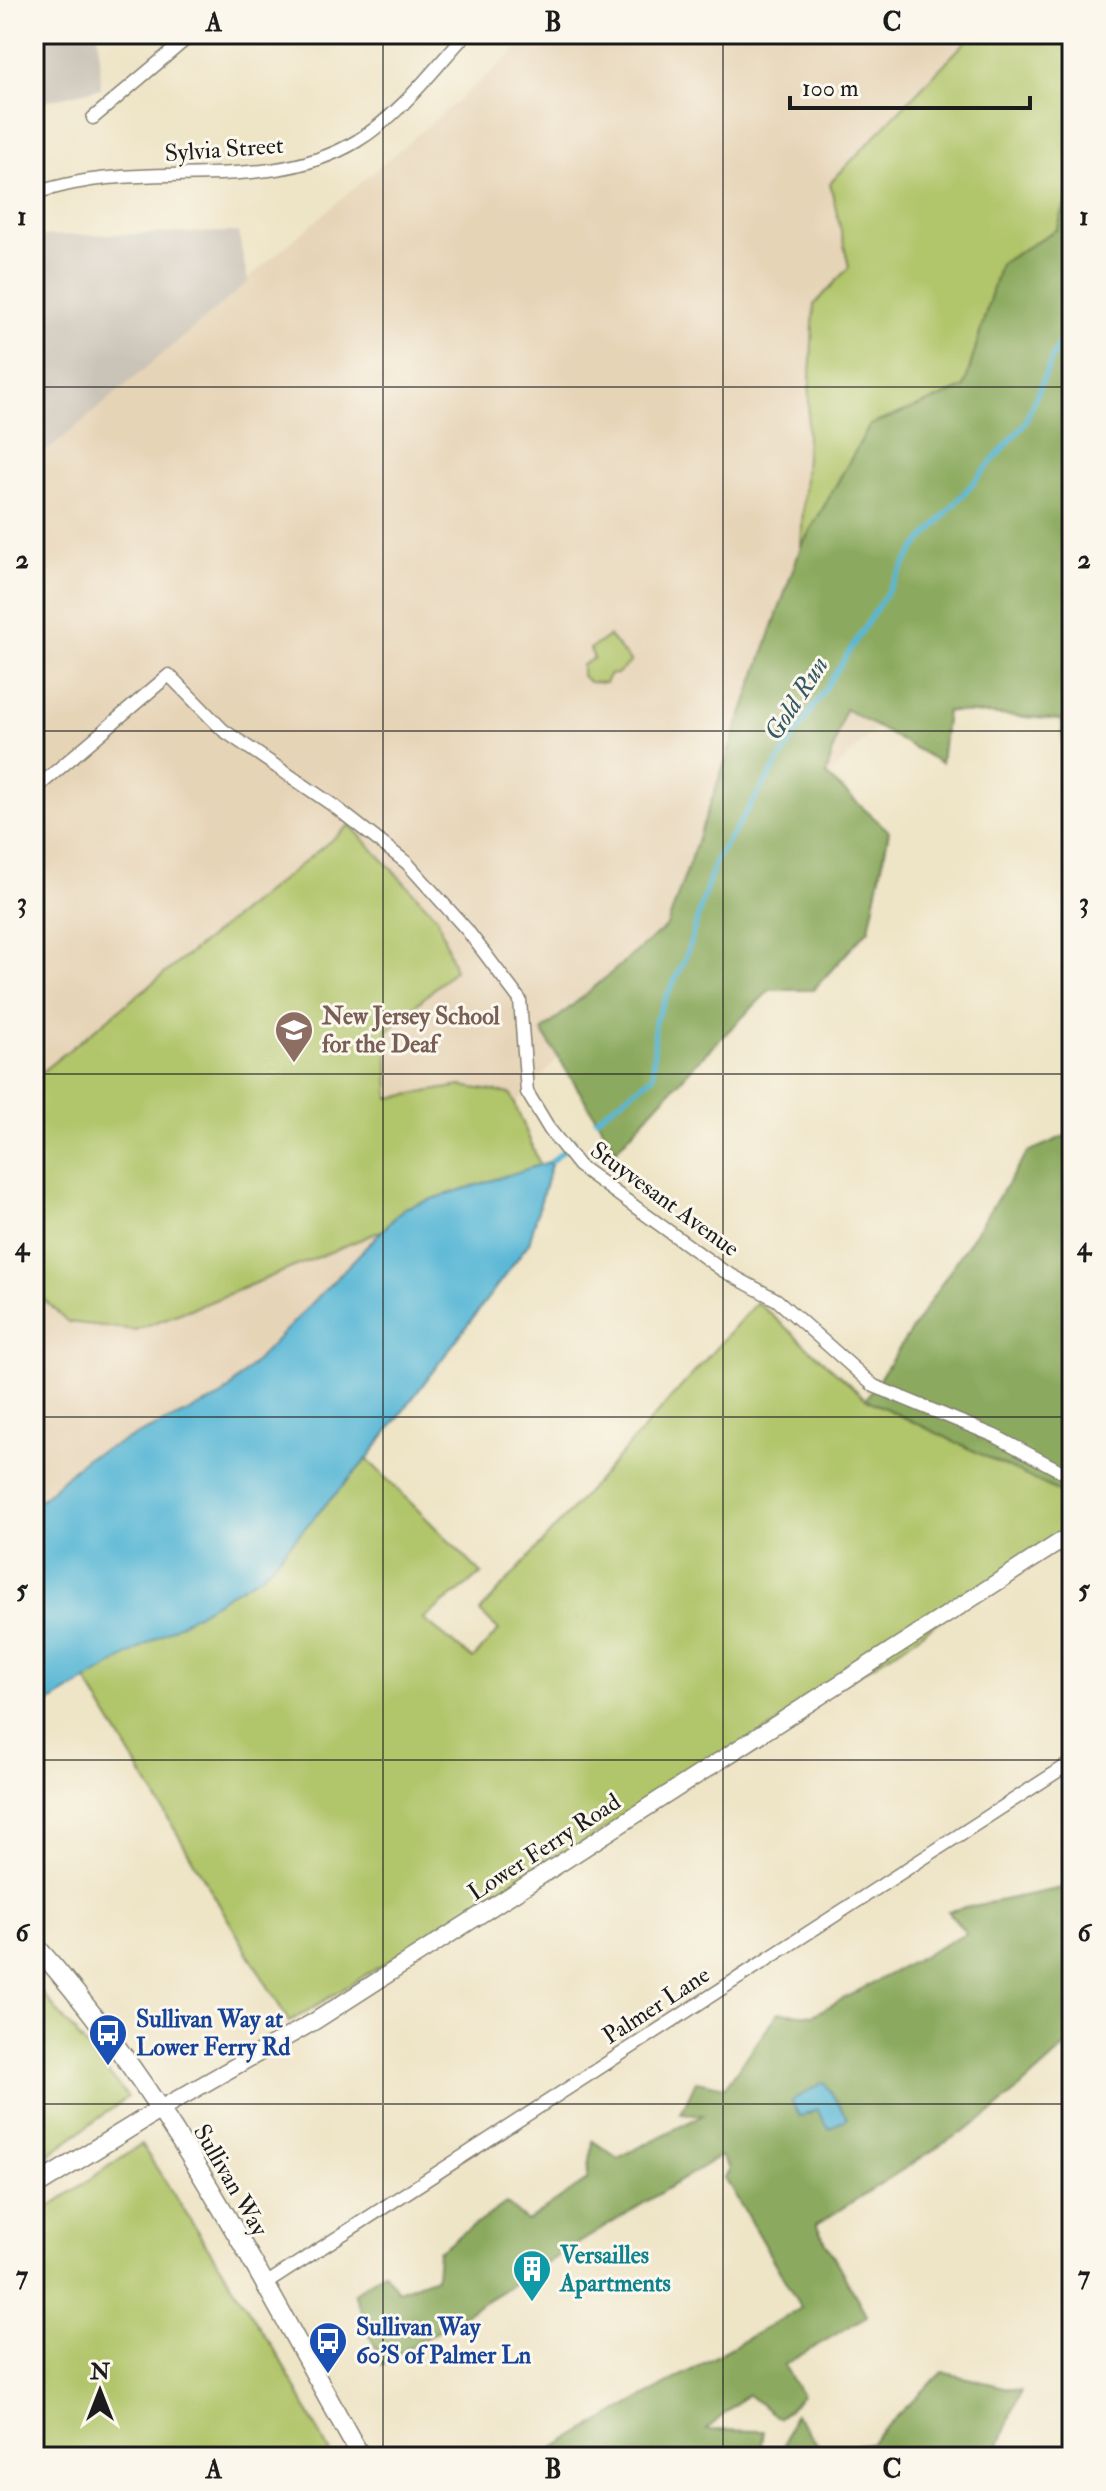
<svg xmlns="http://www.w3.org/2000/svg" width="1106" height="2491" font-family="'IM FELL Double Pica',serif">
<style>
.built{fill:#e6d4b7}
.industrial{fill:#cac3b8}
.green{fill:#b1c56a;stroke:#667043;stroke-width:2}
.forest{fill:#8caa5e;stroke:#54633d;stroke-width:2}
.water{fill:#58b7d6;stroke:#3a6a79;stroke-width:2}
.lines{fill:none;stroke-linecap:round;stroke-linejoin:round}
.stream{stroke:#58b7d6;stroke-width:5}
.minor-casing{stroke:#858071;stroke-width:15}
.tertiary-casing{stroke:#858071;stroke-width:19}
.secondary-casing{stroke:#858071;stroke-width:21}
.minor{stroke:#fff;stroke-width:12}
.tertiary{stroke:#fff;stroke-width:16}
.secondary{stroke:#fff;stroke-width:18}
.grid{fill:none;stroke:#1c1c1c;stroke-width:2;stroke-opacity:0.55}
.labels{text-anchor:middle;stroke-width:6;stroke-linejoin:round;paint-order:stroke}
.street-label{font-size:24px;fill:#1c1c1c;stroke:#fbf7ec}
.education-label{font-size:24px;font-weight:bold;fill:#785e54;stroke:#fbf7ec;text-anchor:start}
.transit-label{font-size:24px;font-weight:bold;fill:#164399;stroke:#fbf7ec;text-anchor:start}
.culture-label{font-size:24px;font-weight:bold;fill:#0d838f;stroke:#fbf7ec;text-anchor:start}
.water-label{font-size:26px;font-style:italic;fill:#345a66;stroke:#fbf7ec}
.neatline{fill:none;stroke:#1c1c1c;stroke-width:3}
.grid-label{font-size:26px;text-anchor:middle;font-weight:bold;fill:#1c1c1c}
</style>
<rect width="100%" height="100%" fill="#fbf7ec"/>
<filter id="ink" filterUnits="userSpaceOnUse"><feTurbulence type="fractalNoise" baseFrequency=".0125" numOctaves="2"/><feDisplacementMap in="SourceGraphic" scale="16" xChannelSelector="R" yChannelSelector="G"/><feConvolveMatrix kernelMatrix="1 2 1 2 8 2 1 2 1" color-interpolation-filters="sRGB"/></filter>
<filter id="wash" filterUnits="userSpaceOnUse"><feTurbulence type="fractalNoise" baseFrequency=".006" numOctaves="4" result="noise"/><feDisplacementMap in="SourceGraphic" scale="32" xChannelSelector="R" yChannelSelector="G"/><feGaussianBlur stdDeviation="1.8" result="paint"/><feColorMatrix in="noise" values="0 0 0 0 0 0 0 0 0 0 0 0 0 0 0 0 0 1.4 0 .05"/><feComposite in="paint" operator="in"/></filter>
<g filter="url(#wash)">
<rect width="100%" height="100%" fill="#eee4c6"/>
<path class="built" d="M 536,34 L 1004,34 L 1072,86 L 1072,524 L 34,1604 L 34,460 Z"/>
<g class="industrial">
<path d="M 34,34 L 98,34 L 101,88 L 40,102 L 34,127 Z"/>
<path d="M 238,232 L 248,282 L 34,462 L 34,236 Z"/>
</g>
<g class="green">
<path d="M 973,34 L 1072,34 L 1072,185 L 1057,229 L 1000,264 L 964,388 L 870,425 L 801,547 L 814,305 L 849,267 L 830,183 Z"/>
<path d="M 609,636 L 631,662 L 617,674 L 609,675 L 605,683 L 589,682 L 582,676 L 582,665 L 594,658 L 590,649 Z"/>
<path d="M 350,825 L 437,917 L 455,970 L 387,1031 L 389,1098 L 461,1086 L 511,1094 L 540,1165 L 212,1301 L 135,1330 L 68,1322 L 34,1290 L 34,1078 Z"/>
<path d="M 757,1302 L 866,1399 L 1072,1498 L 1072,1525 L 903,1647 L 289,2022 L 86,1680 L 263,1574 L 367,1459 L 482,1574 L 423,1619 L 473,1659 L 499,1630 L 480,1612 Z"/>
<path d="M 34,1983 L 128,2097 L 34,2165 Z"/>
<path d="M 141,2144 L 280,2359 L 332,2457 L 34,2457 L 34,2218 Z"/>
</g>
<g class="forest">
<path d="M 1072,185 L 1072,884 L 1062,720 L 947,711 L 941,763 L 845,709 L 826,775 L 889,831 L 869,929 L 813,990 L 770,990 L 697,1062 L 616,1150 L 542,1031 L 667,926 L 801,547 L 870,425 L 964,388 L 1000,264 L 1057,229 Z"/>
<path d="M 1072,1133 L 1072,1498 L 866,1399 L 1028,1152 Z"/>
<path d="M 1072,1879 L 1072,2041 L 993,2112 L 816,2225 L 867,2316 L 784,2365 L 802,2396 L 779,2418 L 747,2394 L 706,2430 L 764,2431 L 760,2457 L 538,2457 L 801,2308 L 725,2178 L 729,2169 L 720,2156 L 382,2365 L 354,2293 L 384,2272 L 398,2291 L 436,2277 L 438,2251 L 506,2203 L 527,2221 L 587,2180 L 593,2141 L 618,2158 L 703,2115 L 681,2113 L 696,2081 L 725,2087 L 779,2012 L 813,2015 L 966,1933 L 948,1911 L 1062,1888 Z"/>
<path d="M 942,2372 L 1021,2391 L 994,2457 L 781,2457 L 794,2413 L 822,2450 L 870,2443 Z"/>
</g>
<g class="water">
<path d="M 552,1161 L 529,1243 L 367,1459 L 263,1574 L 34,1712 L 34,1506 L 86,1458 L 221,1397 L 404,1208 Z"/>
<path d="M 824,2082 L 847,2118 L 829,2129 L 817,2109 L 800,2117 L 791,2101 Z"/>
</g>
<g class="lines">
<g class="stream">
<path d="M 1071,34 L 1072,44"/>
<path d="M 596,1119 L 653,1076 L 655,1021 L 685,959 L 715,861 L 914,550 L 1024,425 L 1072,311"/>
<path d="M 552,1161 L 574,1140"/>
</g>
</g>
</g>
<g filter="url(#ink)">
<g class="lines">
<defs>
<g id="minor">
<path d="M 93,118 L 192,34"/>
<path d="M 34,193 C 56,187 77,181 100,179 C 185,168 280,188 357,141 C 401,114 432,71 466,34"/>
<path d="M 34,790 L 169,675 L 223,730 L 334,806 L 407,863 L 467,930 L 520,1000 L 527,1092 L 550,1130 L 579,1166 L 722,1270 L 777,1300 L 874,1386 L 995,1436 L 1072,1477"/>
<path d="M 264,2285 L 1072,1762"/>
</g>
<path id="tertiary" d="M 160,2109 L 315,2021 L 1072,1534"/>
<g id="secondary">
<path d="M 34,1944 C 170,2095 262,2281 361,2457"/>
<path d="M 34,2187 L 160,2109"/>
</g>
</defs>
<use href="#minor" class="minor-casing"/>
<use href="#tertiary" class="tertiary-casing"/>
<use href="#secondary" class="secondary-casing"/>
<use href="#minor" class="minor"/>
<use href="#tertiary" class="tertiary"/>
<use href="#secondary" class="secondary"/>
</g>
</g>
<path class="grid" d="M 383,34 L 383,2457M 723,34 L 723,2457M 34,387 L 1072,387M 34,731 L 1072,731M 34,1074 L 1072,1074M 34,1417 L 1072,1417M 34,1760 L 1072,1760M 34,2104 L 1072,2104"/>
<defs>
<symbol id="school-pin" viewBox="-11 -11 22 30"><path d="M0 17L-7.5 6A9.5 9.5 0 1 1 7.5 6Z" fill="#8d6e63" stroke="#fbf7ec"/><path d="M0-5L7-2L0 1L-7-2ZM-4 1L0 2.5L4 1V4Q0 6-4 4Z" fill="#fff"/></symbol>
<symbol id="bus-pin" viewBox="-11 -11 22 30"><path d="M0 17L-7.5 6A9.5 9.5 0 1 1 7.5 6Z" fill="#1a4fb4" stroke="#fbf7ec"/><path d="M-5-6H5V4H4V6H2V4H-2V6H-4V4H-5ZM-3.5-4V0h7V-4ZM-3.5 1.2v1.5H-2V1.2ZM2 1.2v1.5H3.5V1.2Z" fill="#fff"/></symbol>
<symbol id="building-pin" viewBox="-11 -11 22 30"><path d="M0 17L-7.5 6A9.5 9.5 0 1 1 7.5 6Z" fill="#0f9aa8" stroke="#fbf7ec"/><path d="M-4-6H4V6H1V3H-1V6H-4ZM-2.5-4.3h1.7v1.8h-1.7ZM.8-4.3h1.7v1.8H.8ZM-2.5-1h1.7V.8h-1.7ZM.8-1h1.7V.8H.8Z" fill="#fff"/></symbol>
</defs>
<g fill-rule="evenodd">
<use href="#school-pin" x="272" y="1008" width="44" height="60"/>
<use href="#bus-pin" x="86" y="2011" width="44" height="60"/>
<use href="#building-pin" x="510" y="2247" width="44" height="60"/>
<use href="#bus-pin" x="306" y="2319" width="44" height="60"/>
</g>
<g class="labels">
<g class="street-label">
<text transform="translate(224 149) rotate(-4)" y="8">Sylvia Street</text>
<text transform="translate(665 1199) rotate(36)" y="8">Stuyvesant Avenue</text>
<text transform="translate(544 1847) rotate(-33)" y="8">Lower Ferry Road</text>
<text transform="translate(656 2005) rotate(-33)" y="8">Palmer Lane</text>
<text transform="translate(231 2180) rotate(60)" y="8">Sullivan Way</text>
</g>
<g class="education-label">
<text x="322" y="1024">New Jersey School<tspan x="322" dy="28">for the Deaf</tspan></text>
</g>
<g class="transit-label">
<text x="136" y="2027">Sullivan Way at<tspan x="136" dy="28">Lower Ferry Rd</tspan></text>
<text x="356" y="2335">Sullivan Way<tspan x="356" dy="28">60'S of Palmer Ln</tspan></text>
</g>
<g class="culture-label">
<text x="560" y="2263">Versailles<tspan x="560" dy="28">Apartments</tspan></text>
</g>
<g class="water-label">
<text transform="translate(796 698) rotate(-57)" y="9">Gold Run</text>
</g>
</g>
<rect width="1106" height="2491" fill="none" stroke="#fbf7ec" stroke-width="88"/>
<g transform="translate(100 2391)" stroke="#fbf7ec" stroke-width="6" paint-order="stroke">
<path d="M0-6L14 30L0 20L-14 30Z" fill="#1c1c1c"/>
<text y="-12" font-size="22" font-weight="bold" text-anchor="middle" fill="#1c1c1c">N</text>
</g>
<path d="M790 96v12h240v-12" fill="none" stroke="#1c1c1c" stroke-width="4"/>
<text x="802" y="96" font-size="24" fill="#1c1c1c" stroke="#fbf7ec" stroke-width="6" paint-order="stroke">100 m</text>
<rect x="44" y="44" width="1018" height="2403" class="neatline"/>
<g class="grid-label">
<text x="214" y="31">A</text>
<text x="553" y="31">B</text>
<text x="892" y="31">C</text>
<text x="22" y="225">1</text>
<text x="1084" y="225">1</text>
<text x="22" y="568">2</text>
<text x="1084" y="568">2</text>
<text x="22" y="911">3</text>
<text x="1084" y="911">3</text>
<text x="22" y="1255">4</text>
<text x="1084" y="1255">4</text>
<text x="22" y="1598">5</text>
<text x="1084" y="1598">5</text>
<text x="22" y="1941">6</text>
<text x="1084" y="1941">6</text>
<text x="22" y="2284">7</text>
<text x="1084" y="2284">7</text>
<text x="214" y="2478">A</text>
<text x="553" y="2478">B</text>
<text x="892" y="2478">C</text>
</g>
</svg>
